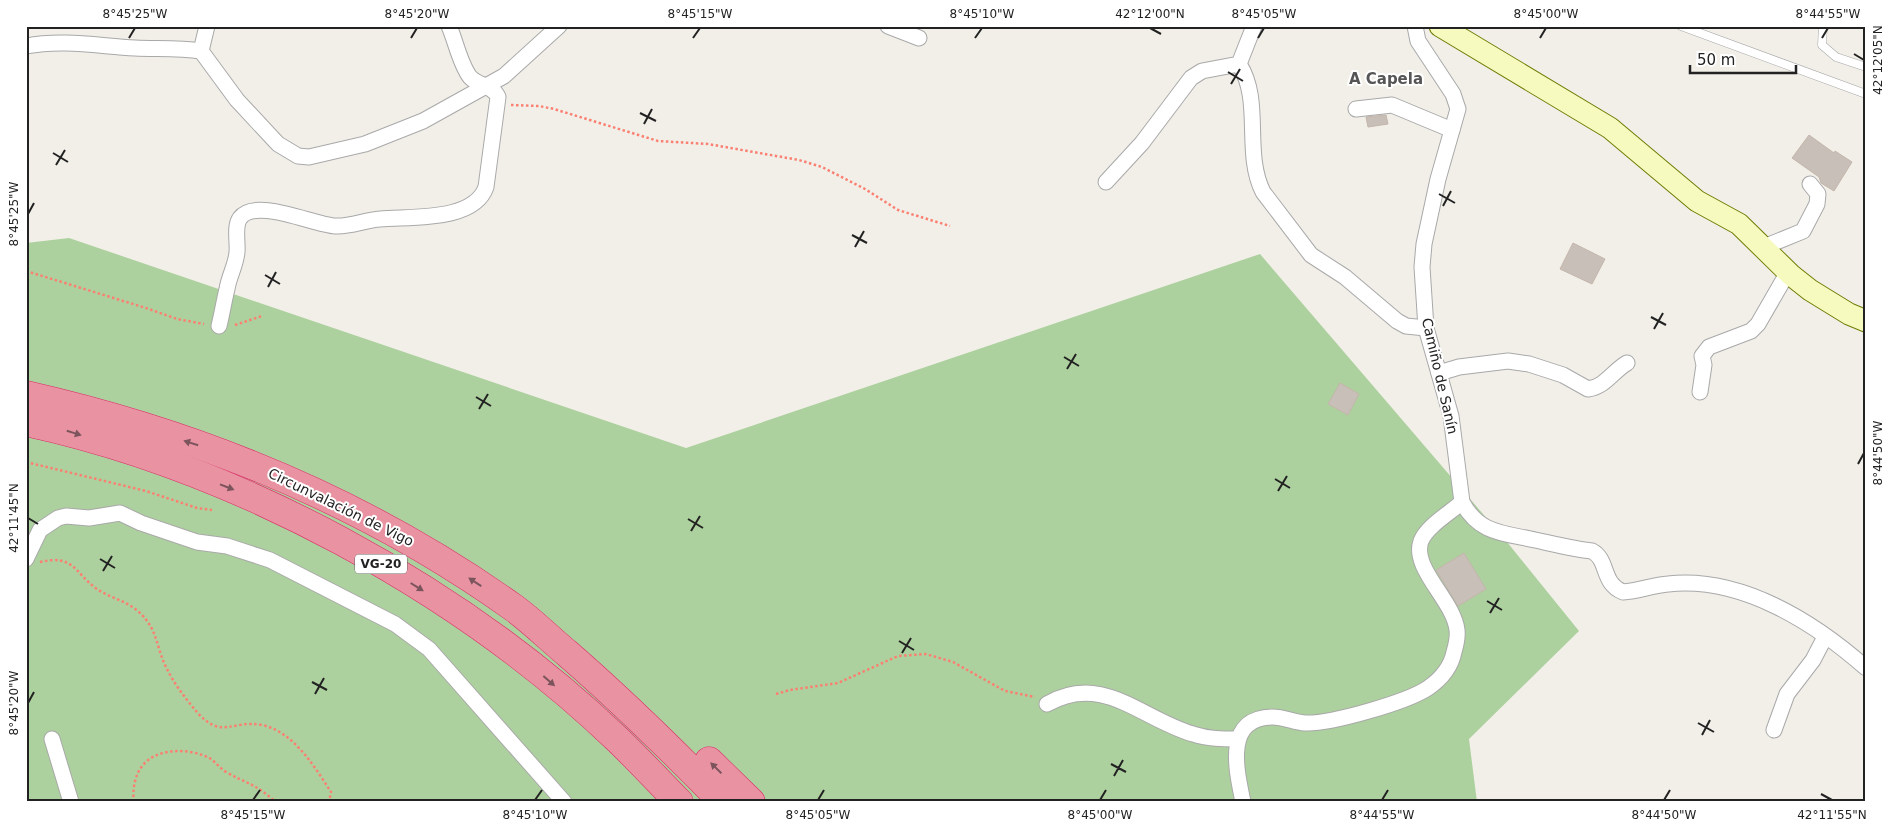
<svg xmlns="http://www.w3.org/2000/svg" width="1892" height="828" font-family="'DejaVu Sans',sans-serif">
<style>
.forest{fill:#add19e}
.building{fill:#c7bfb8;stroke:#c4b6ab}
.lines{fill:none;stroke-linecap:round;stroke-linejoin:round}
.lane-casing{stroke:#a9a9a9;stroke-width:9}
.street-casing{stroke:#a9a9a9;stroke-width:17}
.secondary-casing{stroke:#707d05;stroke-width:23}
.highway-casing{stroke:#dc2a67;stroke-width:29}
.path{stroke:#fa8072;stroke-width:2.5;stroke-dasharray:2.5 2.5;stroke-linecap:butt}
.lane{stroke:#fff;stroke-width:8}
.street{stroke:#fff;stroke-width:15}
.secondary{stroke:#f7fabf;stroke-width:21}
.highway{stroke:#e892a2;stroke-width:28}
.oneway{fill:#7b545c}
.ticks{fill:none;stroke:#222;stroke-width:2}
.labels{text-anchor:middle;stroke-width:4;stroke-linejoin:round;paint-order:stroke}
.shield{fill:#fff;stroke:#646464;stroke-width:1}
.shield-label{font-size:12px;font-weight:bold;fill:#222}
.street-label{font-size:14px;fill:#222;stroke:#fff}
.neighbourhood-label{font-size:15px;font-weight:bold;fill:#555;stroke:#fff}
.neatline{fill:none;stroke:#222;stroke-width:2}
.ticks-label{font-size:12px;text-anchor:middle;fill:#222}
</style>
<rect width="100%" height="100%" fill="#f2efe9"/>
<path class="forest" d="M 69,238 L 686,448 L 1260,254 L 1507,542 L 1579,631 L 1469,739 L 1477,802 L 26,802 L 26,243 Z"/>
<g class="building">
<path d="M 1386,115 L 1388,124 L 1368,127 L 1366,117 Z"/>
<path d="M 1809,135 L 1834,153 L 1835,151 L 1852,162 L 1834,191 L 1821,183 L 1819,177 L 1792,158 Z"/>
<path d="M 1573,243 L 1605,259 L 1592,284 L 1560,269 Z"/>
<path d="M 1340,383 L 1359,394 L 1348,415 L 1328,404 Z"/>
<path d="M 1464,553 L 1486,589 L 1458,606 L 1436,570 Z"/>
</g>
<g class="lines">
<defs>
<g id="lane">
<path d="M 1681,26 L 1866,94"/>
<path d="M 1823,26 L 1822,45 L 1836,57 L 1866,67"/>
</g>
<g id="street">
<path d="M 888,26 L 919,38"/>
<path d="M 1415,26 L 1418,41 L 1453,94 L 1458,109 L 1438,179 L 1424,244 L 1422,267 L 1426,328 L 1451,416 L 1462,502 C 1479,534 1504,533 1535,540 C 1554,544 1573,549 1592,551 C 1609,560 1601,583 1623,592 C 1639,591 1653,585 1668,584 C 1741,576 1814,622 1866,668"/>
<path d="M 26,46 C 63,39 98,46 135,48 C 157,49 179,48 201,51"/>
<path d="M 201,51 L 237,100 L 278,144 L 298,156 L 309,157 L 365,144 L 423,121 L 504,76 L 559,26"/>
<path d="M 201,51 L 207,26"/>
<path d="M 1239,64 C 1263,101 1243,152 1263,192 L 1311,255 L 1345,277 L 1397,321 L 1406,326 L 1426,328"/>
<path d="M 1356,109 L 1392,105 L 1452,130"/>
<path d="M 1106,182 L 1142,143 L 1191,78 L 1202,71 L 1239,64 L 1254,26"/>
<path d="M 1764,247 L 1803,231 L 1817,204 L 1818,194 L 1810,184"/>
<path d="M 219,326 C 222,314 224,301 227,289 C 229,276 236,265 237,252 C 238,243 234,226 240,218 C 255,197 314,225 335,226 C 350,227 365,220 380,219 C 410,216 474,222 486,187 L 498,97 C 493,85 478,86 470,77 C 460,64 456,42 449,26"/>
<path d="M 1439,373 L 1459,367 L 1508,361 L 1529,364 L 1563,375 L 1588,389 C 1605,387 1613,371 1627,363"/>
<path d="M 1700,392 L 1704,365 L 1702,356 L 1709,347 L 1751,331 L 1758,324 L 1788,272"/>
<path d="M 26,559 L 40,530 L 58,518 L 66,516 L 89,518 L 120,513 L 141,523 L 197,542 L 227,546 L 270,560 L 395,624 L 429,649 L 564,802"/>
<path d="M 1047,704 C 1103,672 1141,719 1193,734 C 1208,739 1223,739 1238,739"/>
<path d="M 1774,730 L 1787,694 L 1813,660 L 1825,637"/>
<path d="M 52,739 L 71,802"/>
<path d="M 1243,802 C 1237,772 1223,718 1272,717 C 1284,717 1294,722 1305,723 C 1331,724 1407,702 1428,688 C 1441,679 1451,667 1454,652 C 1456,645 1458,637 1457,630 C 1454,601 1411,568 1421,541 C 1427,526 1450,513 1462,502"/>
</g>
<path id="secondary" d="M 1440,26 L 1610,128 L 1697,201 L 1739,224 L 1791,275 L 1810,290 L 1849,314 L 1866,321"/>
<g id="highway">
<path d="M 26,395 C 202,435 367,503 514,608 C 533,622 550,639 568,654 C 622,701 673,751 723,802"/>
<path d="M 26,422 C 238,468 460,589 617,739 C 638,759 658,781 679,802"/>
<path d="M 709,761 L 751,802"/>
</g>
</defs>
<use href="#lane" class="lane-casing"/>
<use href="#street" class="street-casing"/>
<use href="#secondary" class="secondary-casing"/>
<use href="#highway" class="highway-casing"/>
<g class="path">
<path d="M 511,105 L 539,106 L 554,109 L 658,141 L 708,144 L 799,160 L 822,167 L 865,189 L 898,210 L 950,226"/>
<path d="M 26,271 L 146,308 L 177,319 L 204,324"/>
<path d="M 235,325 L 262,316"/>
<path d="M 26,462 L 146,491 L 197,508 L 212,510"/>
<path d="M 40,562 C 75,554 74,573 97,589 C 110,598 128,601 140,613 C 158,630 156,647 166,667 C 173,682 185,698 196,711 C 222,741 232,719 262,725 C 294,732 314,766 331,792 L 329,802"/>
<path d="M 776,694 L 790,690 L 838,683 L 898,656 L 926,654 L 953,662 L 1005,691 L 1035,697"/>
<path d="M 134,802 C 132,790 135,774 143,765 C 158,747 192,748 211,759 C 216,763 220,768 226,772 C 245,783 257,784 275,802"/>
</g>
<use href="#lane" class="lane"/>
<use href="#street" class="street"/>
<use href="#secondary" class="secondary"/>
<use href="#highway" class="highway"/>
</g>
<defs><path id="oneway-solid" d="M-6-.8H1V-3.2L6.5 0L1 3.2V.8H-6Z" transform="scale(1.25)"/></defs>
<g class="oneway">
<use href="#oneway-solid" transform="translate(74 433) rotate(17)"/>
<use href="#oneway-solid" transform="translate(191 443) rotate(-162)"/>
<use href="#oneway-solid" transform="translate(227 487) rotate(21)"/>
<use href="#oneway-solid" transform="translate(475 582) rotate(-147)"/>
<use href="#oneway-solid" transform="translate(417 587) rotate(32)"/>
<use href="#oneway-solid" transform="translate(549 681) rotate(41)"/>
<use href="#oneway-solid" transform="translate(716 768) rotate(-136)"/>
</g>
<path class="ticks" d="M 1150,28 L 1161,34M 129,38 L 135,28M 411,38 L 417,28M 693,38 L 700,28M 975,38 L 982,28M 1258,38 L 1264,28M 1540,38 L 1546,28M 1822,38 L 1828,28M 1854,54 L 1864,60M 1228,72 L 1243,81M 1231,84 L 1240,69M 640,113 L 656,121M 644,124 L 652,109M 53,153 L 68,162M 56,165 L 65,150M 1439,194 L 1455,203M 1443,206 L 1451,191M 28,214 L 34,203M 852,235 L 867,243M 855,247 L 864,231M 265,275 L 280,284M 268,287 L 276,272M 1651,317 L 1666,325M 1654,329 L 1663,313M 1064,357 L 1079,366M 1067,369 L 1076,354M 476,397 L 491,406M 479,409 L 488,394M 1858,464 L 1864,453M 1275,479 L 1290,488M 1278,491 L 1287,476M 28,518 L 38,524M 688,519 L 703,528M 691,531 L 700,516M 100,559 L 115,568M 103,571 L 112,556M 1487,601 L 1502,610M 1490,613 L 1499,598M 899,641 L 914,650M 902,653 L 911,638M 312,682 L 327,690M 315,694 L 324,678M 28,703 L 34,692M 1698,723 L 1714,732M 1702,735 L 1710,720M 1111,764 L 1126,772M 1114,776 L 1123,760M 1821,794 L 1832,800M 253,800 L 260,790M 535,800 L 542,790M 818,800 L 824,790M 1100,800 L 1106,790M 1382,800 L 1388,790M 1664,800 L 1670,790"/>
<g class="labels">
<rect class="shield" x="355" y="554.5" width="52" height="19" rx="4"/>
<g class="shield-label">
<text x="381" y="568">VG-20</text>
</g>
<g class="street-label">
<text transform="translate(1440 376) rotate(77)" y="5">Camiño de Sanín</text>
<text transform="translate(341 507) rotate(26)" y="5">Circunvalación de Vigo</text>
</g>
<g class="neighbourhood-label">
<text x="1386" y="84">A Capela</text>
</g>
</g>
<rect width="1892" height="828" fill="none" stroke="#ffffff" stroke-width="55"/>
<path d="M1690 65v8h106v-8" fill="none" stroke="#222222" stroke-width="2.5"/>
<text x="1697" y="65" font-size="15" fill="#222222" stroke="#ffffff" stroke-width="4" paint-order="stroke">50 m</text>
<rect x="28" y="28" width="1836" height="772" class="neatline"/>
<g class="ticks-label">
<text x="135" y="18">8°45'25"W</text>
<text x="417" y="18">8°45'20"W</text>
<text x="700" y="18">8°45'15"W</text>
<text x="982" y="18">8°45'10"W</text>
<text x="1150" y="18">42°12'00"N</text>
<text x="1264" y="18">8°45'05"W</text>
<text x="1546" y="18">8°45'00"W</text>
<text x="1828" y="18">8°44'55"W</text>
<text transform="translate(1878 60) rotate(-90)" y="4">42°12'05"N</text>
<text transform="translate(14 214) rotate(-90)" y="4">8°45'25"W</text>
<text transform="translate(1878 453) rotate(-90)" y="4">8°44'50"W</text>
<text transform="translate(14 518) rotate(-90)" y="4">42°11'45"N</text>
<text transform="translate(14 703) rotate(-90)" y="4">8°45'20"W</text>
<text x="253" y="819">8°45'15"W</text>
<text x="535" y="819">8°45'10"W</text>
<text x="818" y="819">8°45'05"W</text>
<text x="1100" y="819">8°45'00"W</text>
<text x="1382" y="819">8°44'55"W</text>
<text x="1664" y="819">8°44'50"W</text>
<text x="1832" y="819">42°11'55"N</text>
</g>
</svg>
